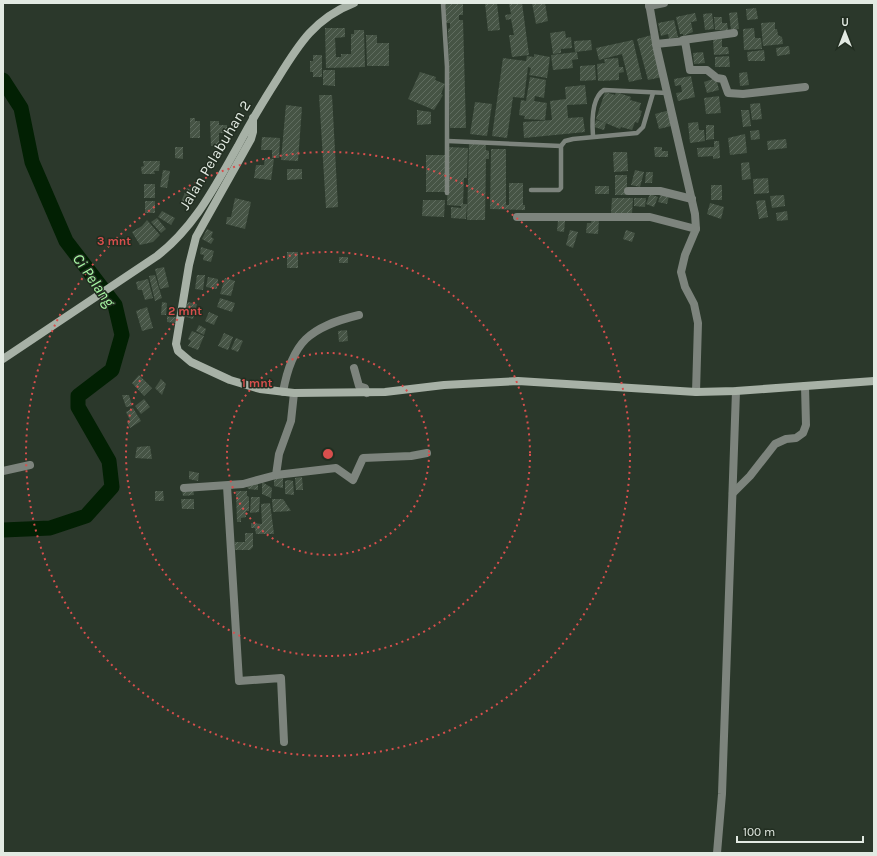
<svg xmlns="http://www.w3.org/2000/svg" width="877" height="856" viewBox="0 0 877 856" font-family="Karla,sans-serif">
<defs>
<pattern id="building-hatch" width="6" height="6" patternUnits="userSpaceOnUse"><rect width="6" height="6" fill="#465445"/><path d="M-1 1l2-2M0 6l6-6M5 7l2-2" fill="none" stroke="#606d60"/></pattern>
</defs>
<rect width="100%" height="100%" fill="#2b382b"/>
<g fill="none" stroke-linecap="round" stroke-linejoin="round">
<path stroke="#022003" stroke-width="15" d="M3,80L21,108L32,162L66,241L115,305L122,335L112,370L78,396V407L109,461L112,487L86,516L50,528L3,530"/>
</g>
<g fill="url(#building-hatch)">
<path d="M444,3H463V15H459V20H463L466,128H450L448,29L450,28V23H445Z"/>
<path d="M485,3H497L500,30L488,31Z"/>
<path d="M509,3H522L529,55L512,57L509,35H514L511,19L506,20L505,15L511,14Z"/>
<path d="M532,3H545L548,21L536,24Z"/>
<path d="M756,8L758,19L747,20L746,9Z"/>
<path d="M737,12L739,29L731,30L729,13Z"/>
<path d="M695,13L697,21L691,22L693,32L683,36V34H680L676,17Z"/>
<path d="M712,13L714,29L705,30L703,14Z"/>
<path d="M714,17H722V23H727L728,30H715Z"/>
<path d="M674,20L678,37L669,39L668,34L661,36L658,23Z"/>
<path d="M775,22V29H777L778,35L782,37L783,44L763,46L761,23Z"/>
<path d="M325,28H345V37L335,38L336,57H341V54H351V34H354V30H364L365,67L326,68Z"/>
<path d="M754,28L755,38H761L762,49L744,50L743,29Z"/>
<path d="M565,31L566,38L571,37L572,48L561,49V53L553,54L550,33Z"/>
<path d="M366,35H377V43H389V66H367Z"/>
<path d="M652,35L662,77L648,80L637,39Z"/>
<path d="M722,38V47H728L729,54L714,55L713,39Z"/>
<path d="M591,40L592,50L575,52L574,41Z"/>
<path d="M633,40L642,79L629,82L622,54L599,60L596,48Z"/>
<path d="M789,46L790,54L777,56L776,48Z"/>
<path d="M764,50L765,61H748L747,52Z"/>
<path d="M577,52L578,59L572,60L573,68L553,70L551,55Z"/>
<path d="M703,52L705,63L694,64L693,53Z"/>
<path d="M534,54L550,57L547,78L529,75L531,68L528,67L524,98L513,97L507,138L492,136L503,58L526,61L527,56L534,57Z"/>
<path d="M313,55H322V77H313V72H310V61H313Z"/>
<path d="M729,56L730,67H715V57Z"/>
<path d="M618,58L619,67H623L624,72L619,73V80L598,81L597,64L605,63L604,59Z"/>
<path d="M595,65L596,80L580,81V66Z"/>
<path d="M323,70H335V86L323,85Z"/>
<path d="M420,72L436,77L435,80L445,84L441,94L443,95L434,110L408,99Z"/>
<path d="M747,72L749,85L740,86L739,73Z"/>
<path d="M691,76L695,97L678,101L676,93L682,92L681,85L675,86L674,79Z"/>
<path d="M530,77L546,80L544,98L535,96L534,101L547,103L545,120L524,119L525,116L519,115L521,100L526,101Z"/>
<path d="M716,78L719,90L707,93L704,82Z"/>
<path d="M585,85L587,104L567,105L568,118L583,117L585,132L524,138L523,122L552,120L550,101L566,99L565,87Z"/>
<path d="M605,92L615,95L616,92L631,97L630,100L641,103L639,110L642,111L638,123L635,122L632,130L621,127L620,129L596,119Z"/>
<path d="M319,95H332L338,207L326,208Z"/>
<path d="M719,96L721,113L706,114L704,98Z"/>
<path d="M475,102L492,104L487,136L470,134Z"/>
<path d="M760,103L762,119L752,120L750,104Z"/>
<path d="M286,105L302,107L298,161L281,160Z"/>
<path d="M417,110L431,112V124L417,125Z"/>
<path d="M670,110L675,125L659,129L655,114Z"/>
<path d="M741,110H749L751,126L743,127Z"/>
<path d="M190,118H195V121H200V138H190Z"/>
<path d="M596,120L606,123L604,130L594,127Z"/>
<path d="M210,121H219V125H227V133H219V146H211Z"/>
<path d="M698,122L699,130H704L705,141L690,143L688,123Z"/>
<path d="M706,125H714V139L706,140Z"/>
<path d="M759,130L760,139L751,140L750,131Z"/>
<path d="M745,134L747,153L730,155L728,138Z"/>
<path d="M262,137L280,138L279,158H272V150H261Z"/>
<path d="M786,139L787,148L768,150L767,141Z"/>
<path d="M714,141H719L720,158L713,159V156L698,157L697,148L714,147Z"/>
<path d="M469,143L486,144V150L489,151V159H486L485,220H467Z"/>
<path d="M175,147H183V159L175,158Z"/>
<path d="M449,147L468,148L467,178H464L463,204H467L466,219L451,218V207L461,208V206L447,205Z"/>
<path d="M654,147H662V151H668V157H655Z"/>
<path d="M491,149H506V205H509V183H523V205H525V210L490,209Z"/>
<path d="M613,152H627L628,171L614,172Z"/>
<rect x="426" y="155" width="19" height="37"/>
<path d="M265,158L274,159L271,180L254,178L256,165H264Z"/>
<path d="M143,161H160L159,171H154L155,174H142L141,167L144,166Z"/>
<path d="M749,162L751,179L742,180L741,163Z"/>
<path d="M287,169H302V179L287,180Z"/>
<path d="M163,170L170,171L167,188L160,187Z"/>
<path d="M635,170L644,172L640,187L631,185Z"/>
<path d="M646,172H653L652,183H645Z"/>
<rect x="615" y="175" width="12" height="20"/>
<path d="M768,178L769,193L754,194L753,179Z"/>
<rect x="144" y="184" width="11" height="14"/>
<rect x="711" y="185" width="11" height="15"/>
<rect x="595" y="186" width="14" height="8"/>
<path d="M187,188L194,191L187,207L180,204Z"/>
<path d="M650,194L658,197L654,207L646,204Z"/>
<path d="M661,194L669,196L667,204L658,202Z"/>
<path d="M784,195L785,206L772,208L770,196Z"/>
<path d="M235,198L251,202L245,229L226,224L227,217H231Z"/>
<path d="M612,198H633L632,214L611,213Z"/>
<path d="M634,198H646L645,207L634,206Z"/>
<path d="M423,200H445L444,217L422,216Z"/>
<path d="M765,200L768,217L759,219L756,201Z"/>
<rect x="145" y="201" width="10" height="12"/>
<path d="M710,203L724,207L721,219L707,214Z"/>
<path d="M162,211L175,218L171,225L158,217Z"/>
<path d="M787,211L788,220L777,221L776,213Z"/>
<path d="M157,218L166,229L161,233L151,222Z"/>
<path d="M592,219H599L598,234L586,233L587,223H591Z"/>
<path d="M147,220L160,235L153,242L140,245L132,232L142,226Z"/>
<path d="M558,221H565L564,232L557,231Z"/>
<path d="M207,229L213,232L211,237L214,239L211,244L202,239Z"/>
<path d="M570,230L578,232L573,248L566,245Z"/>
<path d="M626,230L635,233L632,242L623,239Z"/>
<path d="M201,247L214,251L211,262L203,260L204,255L200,254Z"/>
<rect x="287" y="252" width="11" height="16"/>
<rect x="339" y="257" width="9" height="6"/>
<path d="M164,267L169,287L160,289L155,269Z"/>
<path d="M155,275L162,298L155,301L149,276Z"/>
<path d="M197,275H205L203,290L195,289Z"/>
<path d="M208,277L218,279L217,289L206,287Z"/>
<path d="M225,278L235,281L231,296L220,294Z"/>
<path d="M148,279L153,298L145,300L142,290H138L136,282Z"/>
<path d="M220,298L235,303L232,312L217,307Z"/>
<path d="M162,302L167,303L166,315H161Z"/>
<path d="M188,302L197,304L193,319L183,316Z"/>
<path d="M147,307L153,328L142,331L136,311Z"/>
<path d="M209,312L218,316L214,325L205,321Z"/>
<path d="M167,316L177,317L176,323L167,322Z"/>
<path d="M199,325L206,329L204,335L196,331Z"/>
<path d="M347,330L348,341L339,342L338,331Z"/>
<path d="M192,331L204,336L198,350L188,346L191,341L188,339Z"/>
<path d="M224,333L233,337L228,350L218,346Z"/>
<path d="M236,338L243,341L238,352L231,349Z"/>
<path d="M139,375L152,388L144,396L132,383Z"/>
<path d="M161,379L166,384L162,395L155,388Z"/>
<path d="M122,395H129L132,406L126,407Z"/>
<path d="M144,399L150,407L141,414L135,406Z"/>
<path d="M133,408L141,421L130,428L127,422L130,420L126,412Z"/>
<path d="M150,446L152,459L135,458L137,447Z"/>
<path d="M189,471L199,473L198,481L189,479Z"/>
<path d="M283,477V488L274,486V478Z"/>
<path d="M302,477L303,490H296L295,478Z"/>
<path d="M289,480L293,481L294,495L285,494V481Z"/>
<path d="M258,482V490L248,489L247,486Z"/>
<path d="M262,482L272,488L271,498L262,494Z"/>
<path d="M193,489L194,495L183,496L182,490Z"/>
<path d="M155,491H163L164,501H155Z"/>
<path d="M236,491H247V496L249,497V511H246V517L241,518V522H237Z"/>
<path d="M251,497H260L259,512L250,513Z"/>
<path d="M181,499H194V509H182Z"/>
<path d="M272,499H283L291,511L273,512Z"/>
<path d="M270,503L274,534H256L255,528H251V523L262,524L261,504Z"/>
<path d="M245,533H253V547L250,550H235V542H245Z"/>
</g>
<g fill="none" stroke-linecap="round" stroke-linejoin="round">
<g stroke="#7d847d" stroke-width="4.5">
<path d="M443,3L447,67V193"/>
<path d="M593,136C592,123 591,98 604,90L667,93"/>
<path d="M448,141L561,146L565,141L573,139L637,133L643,127L653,93"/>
<path d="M531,190H559L561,188V146"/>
</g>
<g stroke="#7d847d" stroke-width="8">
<path d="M649,3L657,49L695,214L696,229L685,255L681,272L685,287L694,304L698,323L696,392"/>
<path d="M649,6L664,3"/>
<path d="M683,40L734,33"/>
<path d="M656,44L685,41L690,70H707L717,78L723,79L728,93L743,94L805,87"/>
<path d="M628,191H660L692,199"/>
<path d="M517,217H650L696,229"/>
<path d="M354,368L359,386L365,388L367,393"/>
<path d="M283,392C292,342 309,327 359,315"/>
<path d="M3,471L30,465"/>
<path d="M276,475L336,468L353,480L363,458L411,456L427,453"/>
<path d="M227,486L239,681L281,678L284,742"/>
<path d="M184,488L243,484L276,475L279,454L291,421L294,393"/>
<path d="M733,493L750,476L775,444L786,439L796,438L803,433L806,425L805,386"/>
<path d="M717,853L722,794L736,391"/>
</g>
<g stroke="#a7b1a6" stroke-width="8">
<path d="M253,118V132L251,139L196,237L189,265L176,344L178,351L191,362L230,380L260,389L294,393L385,392L444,385L518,381L696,392L736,391L874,381"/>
<path d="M3,359L157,256C195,227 215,186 238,146C250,123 264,100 278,78C299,44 315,18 354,3"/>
</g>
</g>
<g fill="none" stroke="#d84f4d" stroke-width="2" stroke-dasharray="2 4">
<circle cx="328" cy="454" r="101"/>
<circle cx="328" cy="454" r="202"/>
<circle cx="328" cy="454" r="302"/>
</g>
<g text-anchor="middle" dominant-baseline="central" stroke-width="3" stroke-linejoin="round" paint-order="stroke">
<g font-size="15" fill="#e2eae2" stroke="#222e21">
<text transform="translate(215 155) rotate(-59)">Jalan Pelabuhan 2</text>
</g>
<g font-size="16" font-style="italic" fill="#a9faa5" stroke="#222e21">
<text transform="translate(94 280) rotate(55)">Ci Pelang</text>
</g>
</g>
<circle cx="328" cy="454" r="6" fill="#d84f4d" stroke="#222e21" stroke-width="2"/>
<g font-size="12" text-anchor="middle" font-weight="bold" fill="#d84f4d" stroke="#222e21" stroke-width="3" stroke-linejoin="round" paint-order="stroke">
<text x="114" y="245">3 mnt</text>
<text x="185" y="315">2 mnt</text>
<text x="257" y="387">1 mnt</text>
</g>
<rect width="877" height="856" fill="none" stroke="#e2eae2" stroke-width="8"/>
<g transform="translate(845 32)" stroke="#222e21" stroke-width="3" paint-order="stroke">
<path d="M0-3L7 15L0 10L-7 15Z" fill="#e2eae2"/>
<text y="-6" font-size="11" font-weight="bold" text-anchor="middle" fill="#e2eae2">U</text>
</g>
<path d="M737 836v6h126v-6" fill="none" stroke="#e2eae2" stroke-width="2"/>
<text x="743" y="836" font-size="12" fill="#e2eae2" stroke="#222e21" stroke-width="3" paint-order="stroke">100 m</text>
</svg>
